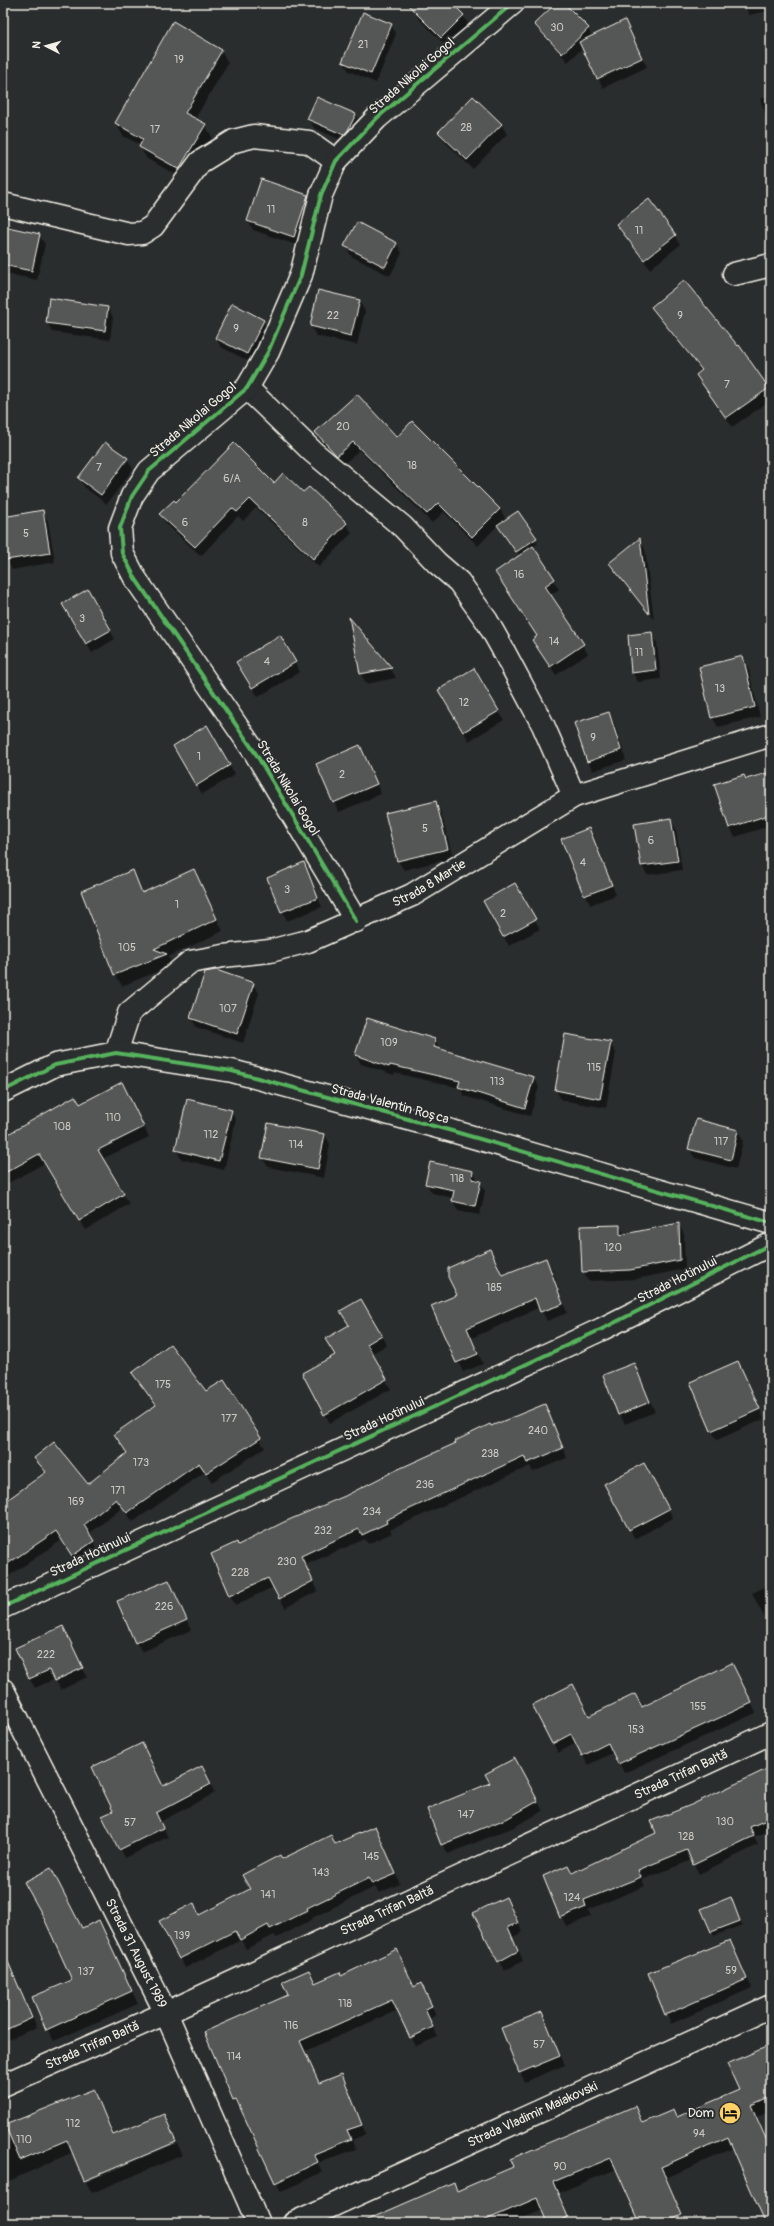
<svg xmlns="http://www.w3.org/2000/svg" width="774" height="2226" viewBox="0 0 774 2226" font-family="Pangolin,sans-serif">
<rect width="100%" height="100%" fill="#2a2d2e"/>
<filter id="ink" filterUnits="userSpaceOnUse"><feTurbulence type="fractalNoise" baseFrequency=".025" numOctaves="2"/><feDisplacementMap in="SourceGraphic" scale="8" xChannelSelector="R" yChannelSelector="G"/><feConvolveMatrix kernelMatrix="1 2 1 2 8 2 1 2 1" color-interpolation-filters="sRGB"/></filter>
<g filter="url(#ink)">
<g fill="#0007">
<path d="M421,3H450L463,16L469,25L447,47L419,19L414,10Z"/>
<path d="M557,3H563L588,29L592,37L624,22L647,67L603,88L583,48L568,62L541,33L535,24Z"/>
<path d="M743,3H768L769,11L749,15Z"/>
<path d="M391,25L396,34L376,83L349,71L343,62Z"/>
<path d="M221,51L228,63L195,119L205,125L212,137L186,180L147,159L140,147L141,145L123,136L116,123Z"/>
<path d="M771,95V129L760,99Z"/>
<path d="M355,114L360,124L350,144L314,128L309,119Z"/>
<path d="M501,124L507,134L473,169L445,142L440,133Z"/>
<path d="M307,196L312,206L299,246L253,230L248,221Z"/>
<path d="M618,224L675,235L680,245L650,269Z"/>
<path d="M3,227L39,235L45,244L37,280L3,273Z"/>
<path d="M397,244L402,253L390,276L351,256L346,246Z"/>
<path d="M319,292L359,301L365,311L357,345L316,336L311,326Z"/>
<path d="M652,307L768,388L771,400L732,427L703,384L702,372Z"/>
<path d="M108,308L113,317L110,340L52,332L47,322Z"/>
<path d="M263,321L269,330L252,363L221,347L216,338Z"/>
<path d="M316,433L397,438L500,509L506,520L517,512L538,543L532,548L559,589L550,595L588,654L556,675L539,649L538,637L520,556L498,525L478,546L444,512L432,523L359,450L343,465L322,442Z"/>
<path d="M127,459L133,469L107,504L85,488L79,478Z"/>
<path d="M274,484L303,494L346,523L352,533L319,567L256,508L243,521L238,516L201,556L166,524L160,514L176,503Z"/>
<path d="M42,511L48,521L55,562L12,570L7,560L3,536V518Z"/>
<path d="M640,540L645,549L654,620L610,563Z"/>
<path d="M87,591L115,639L92,653L64,605Z"/>
<path d="M351,620L391,669L396,678L366,684L361,674Z"/>
<path d="M651,633L657,643L661,679L638,682L632,672Z"/>
<path d="M280,637L300,672L258,697L238,662Z"/>
<path d="M742,657L748,666L760,717L718,727L712,717Z"/>
<path d="M474,670L504,720L469,741L439,690Z"/>
<path d="M609,713L614,722L626,760L593,771L588,762Z"/>
<path d="M206,727L235,775L202,794L174,746Z"/>
<path d="M365,756L381,794L339,812L334,803Z"/>
<path d="M771,773V830L769,826L735,837L730,828L716,785L746,780Z"/>
<path d="M436,802L441,812L453,858L404,870L398,861L387,814Z"/>
<path d="M671,819L676,829L682,870L647,875L642,866L635,825Z"/>
<path d="M589,829L616,895L590,905L563,840Z"/>
<path d="M303,864L322,907L287,921L268,878Z"/>
<path d="M194,870L223,931L168,957L173,965L122,986L115,974L132,871L143,893Z"/>
<path d="M515,884L540,929L509,946L484,902Z"/>
<path d="M253,984L259,993L243,1043L196,1027L191,1017Z"/>
<path d="M3,1025L8,1036L3,1038Z"/>
<path d="M435,1040L440,1050L534,1078L539,1087L530,1116L464,1096L460,1088L395,1073L394,1075L361,1064L356,1055Z"/>
<path d="M610,1043L616,1053L606,1108L561,1100L556,1090Z"/>
<path d="M127,1093L149,1137L102,1159L129,1204L86,1230L45,1163L3,1186V1137L74,1097L79,1105Z"/>
<path d="M231,1111L236,1120L224,1170L181,1159L176,1149Z"/>
<path d="M696,1121L738,1131L743,1141L736,1169L695,1158L689,1149Z"/>
<path d="M325,1135L330,1144L324,1178L268,1167L262,1158Z"/>
<path d="M473,1172L485,1191L480,1215L458,1211L453,1201V1198L432,1193L426,1183Z"/>
<path d="M679,1225L684,1234L685,1269L636,1279L588,1281L583,1271L620,1226L625,1235Z"/>
<path d="M490,1251L502,1276L546,1260L552,1269L567,1313L547,1321L540,1307L472,1338L483,1364L463,1372L432,1307L458,1295Z"/>
<path d="M361,1301L387,1345L371,1354L391,1389L330,1423L325,1414L336,1356Z"/>
<path d="M3,1340L10,1352L3,1357Z"/>
<path d="M738,1362L764,1419L717,1440L711,1430Z"/>
<path d="M634,1364L655,1412L625,1424L619,1414Z"/>
<path d="M133,1373L206,1393L224,1381L265,1448L212,1482L205,1472L133,1522L122,1508L89,1534L99,1551L78,1564L62,1540L3,1580V1502L46,1474L36,1458L88,1486L128,1454L157,1406Z"/>
<path d="M544,1405L563,1447L527,1462V1464L564,1449L567,1458L533,1472L530,1466L390,1530L392,1533L368,1544L365,1539L305,1565L318,1591L285,1608L274,1587L235,1605L230,1595L238,1546L491,1428Z"/>
<path d="M650,1474L673,1518L635,1539L630,1529Z"/>
<path d="M169,1581L191,1630L142,1652L136,1642Z"/>
<path d="M771,1584V1631L752,1593Z"/>
<path d="M63,1627L87,1677L61,1690L55,1679L35,1688L29,1678Z"/>
<path d="M737,1674L756,1713L624,1773L614,1752L588,1765L576,1743L558,1753L553,1743L589,1717L642,1708Z"/>
<path d="M520,1769L543,1811L514,1827L448,1854L442,1844L491,1784Z"/>
<path d="M771,1769V1829L754,1837L758,1845L699,1874L692,1860L642,1880L645,1886L588,1910L591,1916L567,1927L544,1876L568,1866L573,1874L657,1834L691,1806Z"/>
<path d="M206,1776L215,1793L160,1822L168,1837L125,1858L104,1816L163,1787Z"/>
<path d="M380,1837L400,1884L379,1893L375,1887L312,1918L313,1919L277,1938L274,1935L246,1949L241,1940L185,1968L161,1921L193,1905L199,1916L251,1889L282,1861L335,1845Z"/>
<path d="M733,1903L742,1925L714,1936L703,1910Z"/>
<path d="M511,1907L523,1932L513,1937L523,1961L504,1971L499,1961Z"/>
<path d="M99,1921L138,2004L54,2041L47,2029L73,1981L82,1929Z"/>
<path d="M730,1942L752,1988L671,2024L649,1973Z"/>
<path d="M402,1960L415,1988L421,1985L426,1994L436,2015L429,2019L438,2037L416,2046L398,2010L305,2051L319,2083L341,2075L366,2134L352,2140L356,2149L318,2163L322,2172L281,2192L241,2108L240,2109L234,2099L315,1984Z"/>
<path d="M8,1965L37,2027L3,2042V1967Z"/>
<path d="M542,2013L565,2065L525,2082L520,2072Z"/>
<path d="M771,2046V2110L757,2116L771,2149V2223H767L734,2148L666,2178L686,2223H641L617,2169L558,2193L571,2223H548L543,2210L511,2223H367V2221L453,2183L458,2191L514,2168L634,2107L643,2124L673,2111L677,2118L740,2091L729,2064Z"/>
<path d="M94,2090L115,2136L164,2115L177,2141L85,2180L73,2152L5,2183L8,2189L3,2192V2132Z"/>
<path d="M177,2143L183,2155L92,2193L86,2182Z"/>
</g>
<g fill="#555756" stroke="#f4f1e8">
<path d="M406,3H452L464,15L441,38Z"/>
<path d="M556,3H564L589,28L562,54L534,24Z"/>
<path d="M363,12L392,24L371,74L342,62Z"/>
<path d="M625,20L642,58L597,79L579,42Z"/>
<path d="M173,21L222,50L185,113L206,124L179,169L139,147L143,139L115,123Z"/>
<path d="M473,96L502,124L467,160L438,132Z"/>
<path d="M317,97L356,114L348,130L344,135L307,119Z"/>
<path d="M261,179L308,195L294,237L247,221Z"/>
<path d="M649,199L676,235L644,260L616,224Z"/>
<path d="M357,222L397,243L385,267L344,246Z"/>
<path d="M3,226L40,234L32,271L3,265Z"/>
<path d="M684,280L738,346L739,345L769,388L726,418L696,375L702,370L651,307Z"/>
<path d="M318,290L360,300L351,336L310,326Z"/>
<path d="M49,298L108,307L105,331L46,323Z"/>
<path d="M232,303L264,320L247,354L215,338Z"/>
<path d="M357,394L397,437L412,421L500,509L472,537L438,503L427,514L353,442L337,456L315,432Z"/>
<path d="M105,442L128,458L101,495L78,478Z"/>
<path d="M234,443L274,483L283,473L303,492L309,487L347,523L313,559L250,499L237,512L232,508L195,547L159,514L174,500L176,502Z"/>
<path d="M43,510L50,553L6,560L3,542V517Z"/>
<path d="M518,511L537,538L516,552L497,525Z"/>
<path d="M640,538L649,614L609,563Z"/>
<path d="M533,546L555,579L545,586L584,644L550,667L532,640L537,636L495,572Z"/>
<path d="M88,589L111,630L86,644L62,604Z"/>
<path d="M349,617L392,668L360,674Z"/>
<path d="M652,632L656,670L631,673L628,635Z"/>
<path d="M280,635L296,662L252,688L236,662Z"/>
<path d="M743,656L755,707L711,718L699,667Z"/>
<path d="M474,668L499,711L463,732L438,690Z"/>
<path d="M609,712L621,750L587,762L574,723Z"/>
<path d="M207,725L230,765L196,786L173,746Z"/>
<path d="M360,745L377,784L333,803L316,764Z"/>
<path d="M771,772V814L729,828L714,784L744,775L746,779Z"/>
<path d="M436,801L448,849L397,861L385,813Z"/>
<path d="M671,818L678,861L641,866L634,824Z"/>
<path d="M589,828L612,885L584,896L561,839Z"/>
<path d="M304,862L318,898L281,912L267,878Z"/>
<path d="M194,869L217,919L154,949L167,954L114,975L81,891L133,870L142,893Z"/>
<path d="M515,883L536,919L503,937L483,901Z"/>
<path d="M216,970L254,983L237,1034L190,1018L205,972Z"/>
<path d="M367,1018L435,1039L434,1047L534,1077L525,1108L458,1087L460,1081L390,1065L389,1067L355,1055Z"/>
<path d="M565,1034L611,1042L600,1099L555,1090Z"/>
<path d="M122,1082L144,1127L98,1150L124,1194L79,1221L39,1154L3,1174V1137L75,1096L80,1104Z"/>
<path d="M187,1099L232,1110L219,1161L175,1150Z"/>
<path d="M696,1119L738,1130L731,1160L688,1149Z"/>
<path d="M268,1123L325,1134L318,1169L261,1158Z"/>
<path d="M430,1162L473,1171L472,1179L481,1181L475,1206L452,1201L454,1190L425,1184Z"/>
<path d="M679,1223L680,1260L630,1270L582,1272L580,1226L620,1225V1235Z"/>
<path d="M490,1249L502,1275L546,1258L563,1304L540,1312L535,1298L467,1328L478,1354L456,1363L431,1306L457,1295L448,1277V1268Z"/>
<path d="M361,1299L382,1335L367,1344L387,1379L324,1415L302,1373L335,1355L325,1339L349,1325L340,1311Z"/>
<path d="M170,1344L206,1391L224,1380L261,1438L206,1473L199,1463L127,1513L116,1499L84,1525L94,1541L72,1556L56,1531L3,1567V1503L46,1472L34,1458L54,1442L88,1484L127,1453L114,1434L156,1405L132,1373Z"/>
<path d="M738,1361L760,1409L711,1431L690,1382Z"/>
<path d="M634,1363L650,1402L618,1415L603,1375Z"/>
<path d="M545,1404L563,1448L527,1463L524,1456L386,1520L387,1523L362,1535L359,1529L301,1556L313,1581L279,1599L268,1578L229,1596L211,1554L237,1542L238,1545L284,1522L345,1496L392,1472L456,1443L455,1441L490,1424L491,1426Z"/>
<path d="M644,1463L669,1509L629,1530L604,1484Z"/>
<path d="M169,1580L187,1620L135,1643L117,1601Z"/>
<path d="M63,1626L83,1668L54,1681L49,1670L29,1679L15,1648Z"/>
<path d="M732,1663L752,1703L618,1764L608,1743L582,1756L571,1734L552,1744L532,1705L573,1684L589,1716L635,1694L642,1707Z"/>
<path d="M142,1743L163,1786L202,1766L211,1784L156,1813L163,1828L119,1850L102,1816L113,1811L92,1767Z"/>
<path d="M515,1758L538,1801L508,1818L441,1845L427,1809L490,1783L485,1774Z"/>
<path d="M771,1767V1818L750,1827L754,1836L693,1865L687,1850L638,1870L641,1877L584,1900L586,1907L560,1918L543,1876L568,1865L572,1873L656,1833L651,1821L691,1805Z"/>
<path d="M375,1826L396,1874L372,1884L369,1878L307,1908L308,1910L270,1929L268,1925L240,1940L235,1931L179,1959L159,1921L194,1903L199,1915L250,1889L242,1875L280,1855L282,1859L331,1835L335,1844Z"/>
<path d="M51,1868L82,1928L99,1920L132,1991L46,2030L32,1997L72,1980L43,1916L24,1882Z"/>
<path d="M506,1897L518,1923L508,1927L518,1951L498,1962L473,1913Z"/>
<path d="M731,1897L740,1921L711,1932L701,1909Z"/>
<path d="M730,1940L747,1979L665,2015L648,1973Z"/>
<path d="M397,1949L414,1987L421,1983L432,2006L425,2009L433,2027L410,2038L392,2000L300,2041L319,2083L342,2074L362,2125L347,2130L351,2139L314,2154L318,2162L275,2183L236,2099L233,2100L204,2032L288,1995L282,1982L309,1970L315,1983L340,1972L341,1976Z"/>
<path d="M3,1950L32,2018L3,2031Z"/>
<path d="M542,2012L560,2056L519,2073L501,2028Z"/>
<path d="M766,2047L771,2059V2096L751,2105L771,2150V2223H765L728,2137L661,2167L682,2215L664,2223H640L611,2158L553,2182L568,2217L553,2223H547L537,2198L479,2223H360L454,2182L457,2191L513,2167L510,2159L635,2106L642,2123L673,2110L676,2117L739,2090L727,2064Z"/>
<path d="M94,2089L113,2135L164,2114L176,2142L84,2181L67,2140L20,2160L5,2125Z"/>
</g>
<g fill="none" stroke-linecap="round" stroke-linejoin="round">
<g stroke="#f4f1e8" stroke-width="25">
<g id="minor">
<path d="M3,204L129,234L142,233L153,226L200,162L234,141L254,136L309,142L336,161"/>
<path d="M734,274L771,265"/>
<path d="M247,388L313,452L403,527L437,563L459,582L487,621L501,646L543,725L574,796"/>
<path d="M356,921L256,754L135,578L122,553L120,528L132,496L149,471L247,388L268,352L301,275L321,195L336,161L377,118L513,3"/>
<path id="s1" d="M116,1053L129,1013L190,962L223,956L270,951L308,941L412,895L574,796L771,735"/>
<path d="M3,1091L55,1065L116,1053L232,1071L452,1131L771,1223"/>
<path d="M3,1607L602,1329L771,1244"/>
<path id="s2" d="M3,1690L166,2013L258,2223"/>
<path id="s3" d="M294,2223L771,2006"/>
</g>
</g>
<g stroke="#f4f1e8" stroke-width="25">
<g id="major">
<path id="s4" d="M3,2085L166,2013L771,1733"/>
</g>
</g>
<use href="#minor" stroke="#2a2d2e" stroke-width="22"/>
<use href="#major" stroke="#2a2d2e" stroke-width="22"/>
<g stroke="#2a2d2e" stroke-width="6">
<g id="cycleway">
<path d="M356,921L256,754L135,578L122,553L120,528L132,496L149,471L247,388L268,352L301,275L321,195L336,161L377,118L513,3"/>
<path d="M3,1091L55,1065L116,1053L232,1071L452,1131L771,1223"/>
<path d="M3,1607L602,1329L771,1244"/>
</g>
</g>
<use href="#cycleway" stroke="#56b35d" stroke-width="4"/>
</g>
</g>
<defs>
<g id="hotel-disc" transform="scale(1.15)"><circle r="9.5" fill="#ffd166" stroke="#2a2d2e"/><path d="M-6-4.5h1.5V1H6V5H4.5V3h-9V5H-6ZM-4 0a1.8 1.8 0 1 1 3.6 0ZM.5 0V-2.5h3Q6-2.5 6 0Z" fill="#111"/></g>
</defs>
<g fill-rule="evenodd">
<use href="#hotel-disc" x="730" y="2113"/>
</g>
<g text-anchor="middle" dominant-baseline="central" stroke-width="4" stroke-linejoin="round" paint-order="stroke">
<g font-size="11" fill="#cccac4">
<text x="557" y="27">30</text>
<text x="363" y="44">21</text>
<text x="179" y="59">19</text>
<text x="466" y="127">28</text>
<text x="155" y="129">17</text>
<text x="271" y="209">11</text>
<text x="639" y="230">11</text>
<text x="333" y="315">22</text>
<text x="680" y="315">9</text>
<text x="236" y="328">9</text>
<text x="727" y="384">7</text>
<text x="343" y="426">20</text>
<text x="412" y="465">18</text>
<text x="99" y="467">7</text>
<text x="232" y="478">6/A</text>
<text x="185" y="522">6</text>
<text x="305" y="522">8</text>
<text x="26" y="533">5</text>
<text x="519" y="574">16</text>
<text x="82" y="618">3</text>
<text x="554" y="641">14</text>
<text x="639" y="652">11</text>
<text x="267" y="661">4</text>
<text x="720" y="688">13</text>
<text x="464" y="702">12</text>
<text x="593" y="737">9</text>
<text x="199" y="756">1</text>
<text x="342" y="774">2</text>
<text x="425" y="828">5</text>
<text x="651" y="840">6</text>
<text x="583" y="862">4</text>
<text x="287" y="889">3</text>
<text x="177" y="904">1</text>
<text x="503" y="913">2</text>
<text x="127" y="947">105</text>
<text x="228" y="1008">107</text>
<text x="389" y="1042">109</text>
<text x="594" y="1067">115</text>
<text x="497" y="1081">113</text>
<text x="113" y="1117">110</text>
<text x="62" y="1126">108</text>
<text x="211" y="1134">112</text>
<text x="721" y="1141">117</text>
<text x="296" y="1144">114</text>
<text x="457" y="1178">118</text>
<text x="613" y="1247">120</text>
<text x="494" y="1287">185</text>
<text x="163" y="1384">175</text>
<text x="229" y="1418">177</text>
<text x="538" y="1430">240</text>
<text x="490" y="1453">238</text>
<text x="141" y="1462">173</text>
<text x="425" y="1484">236</text>
<text x="118" y="1490">171</text>
<text x="76" y="1501">169</text>
<text x="372" y="1511">234</text>
<text x="323" y="1530">232</text>
<text x="287" y="1561">230</text>
<text x="240" y="1572">228</text>
<text x="164" y="1606">226</text>
<text x="46" y="1654">222</text>
<text x="698" y="1706">155</text>
<text x="636" y="1729">153</text>
<text x="466" y="1814">147</text>
<text x="725" y="1821">130</text>
<text x="130" y="1822">57</text>
<text x="686" y="1836">128</text>
<text x="371" y="1856">145</text>
<text x="321" y="1872">143</text>
<text x="268" y="1894">141</text>
<text x="572" y="1897">124</text>
<text x="182" y="1935">139</text>
<text x="731" y="1970">59</text>
<text x="86" y="1971">137</text>
<text x="345" y="2003">118</text>
<text x="291" y="2025">116</text>
<text x="539" y="2044">57</text>
<text x="234" y="2056">114</text>
<text x="73" y="2123">112</text>
<text x="699" y="2133">94</text>
<text x="24" y="2139">110</text>
<text x="560" y="2166">90</text>
</g>
<g font-size="13" fill="#f4f1e8" stroke="#2a2d2e">
<text transform="translate(412 76) rotate(-41)">Strada Nikolai Gogol</text>
<text transform="translate(193 420) rotate(-40)">Strada Nikolai Gogol</text>
<text transform="translate(288 788) rotate(59)">Strada Nikolai Gogol</text>
<text stroke="none"><textPath href="#s1" startOffset="376">Strada 8 Martie</textPath></text>
<text transform="translate(390 1104) rotate(15)">Strada Valentin Roșca</text>
<text transform="translate(677 1280) rotate(-27)">Strada Hotinului</text>
<text transform="translate(384 1419) rotate(-25)">Strada Hotinului</text>
<text transform="translate(90 1555) rotate(-25)">Strada Hotinului</text>
<text stroke="none"><textPath href="#s4" startOffset="746">Strada Trifan Baltă</textPath></text>
<text stroke="none"><textPath href="#s4" startOffset="422">Strada Trifan Baltă</textPath></text>
<text stroke="none"><textPath href="#s2" startOffset="295">Strada 31 August 1989</textPath></text>
<text stroke="none"><textPath href="#s4" startOffset="98">Strada Trifan Baltă</textPath></text>
<text stroke="none"><textPath href="#s3" startOffset="262">Strada Vladimir Maiakovski</textPath></text>
</g>
<g font-size="13" fill="#f4f1e8" stroke="#2a2d2e" text-anchor="end">
<text x="714" y="2113">Dom</text>
</g>
</g>
<rect width="774" height="2226" fill="none" stroke="#2a2d2e" stroke-width="16"/>
<rect x="8" y="8" width="758" height="2210" fill="none" stroke="#f4f1e8" stroke-width="1.5" filter="url(#ink)"/>
<g transform="translate(46 46) rotate(276)" stroke="#2a2d2e" stroke-width="3" paint-order="stroke">
<path d="M0-3L7 15L0 10L-7 15Z" fill="#f4f1e8"/>
<text y="-6" font-size="11" font-weight="bold" text-anchor="middle" fill="#f4f1e8">N</text>
</g>
</svg>
